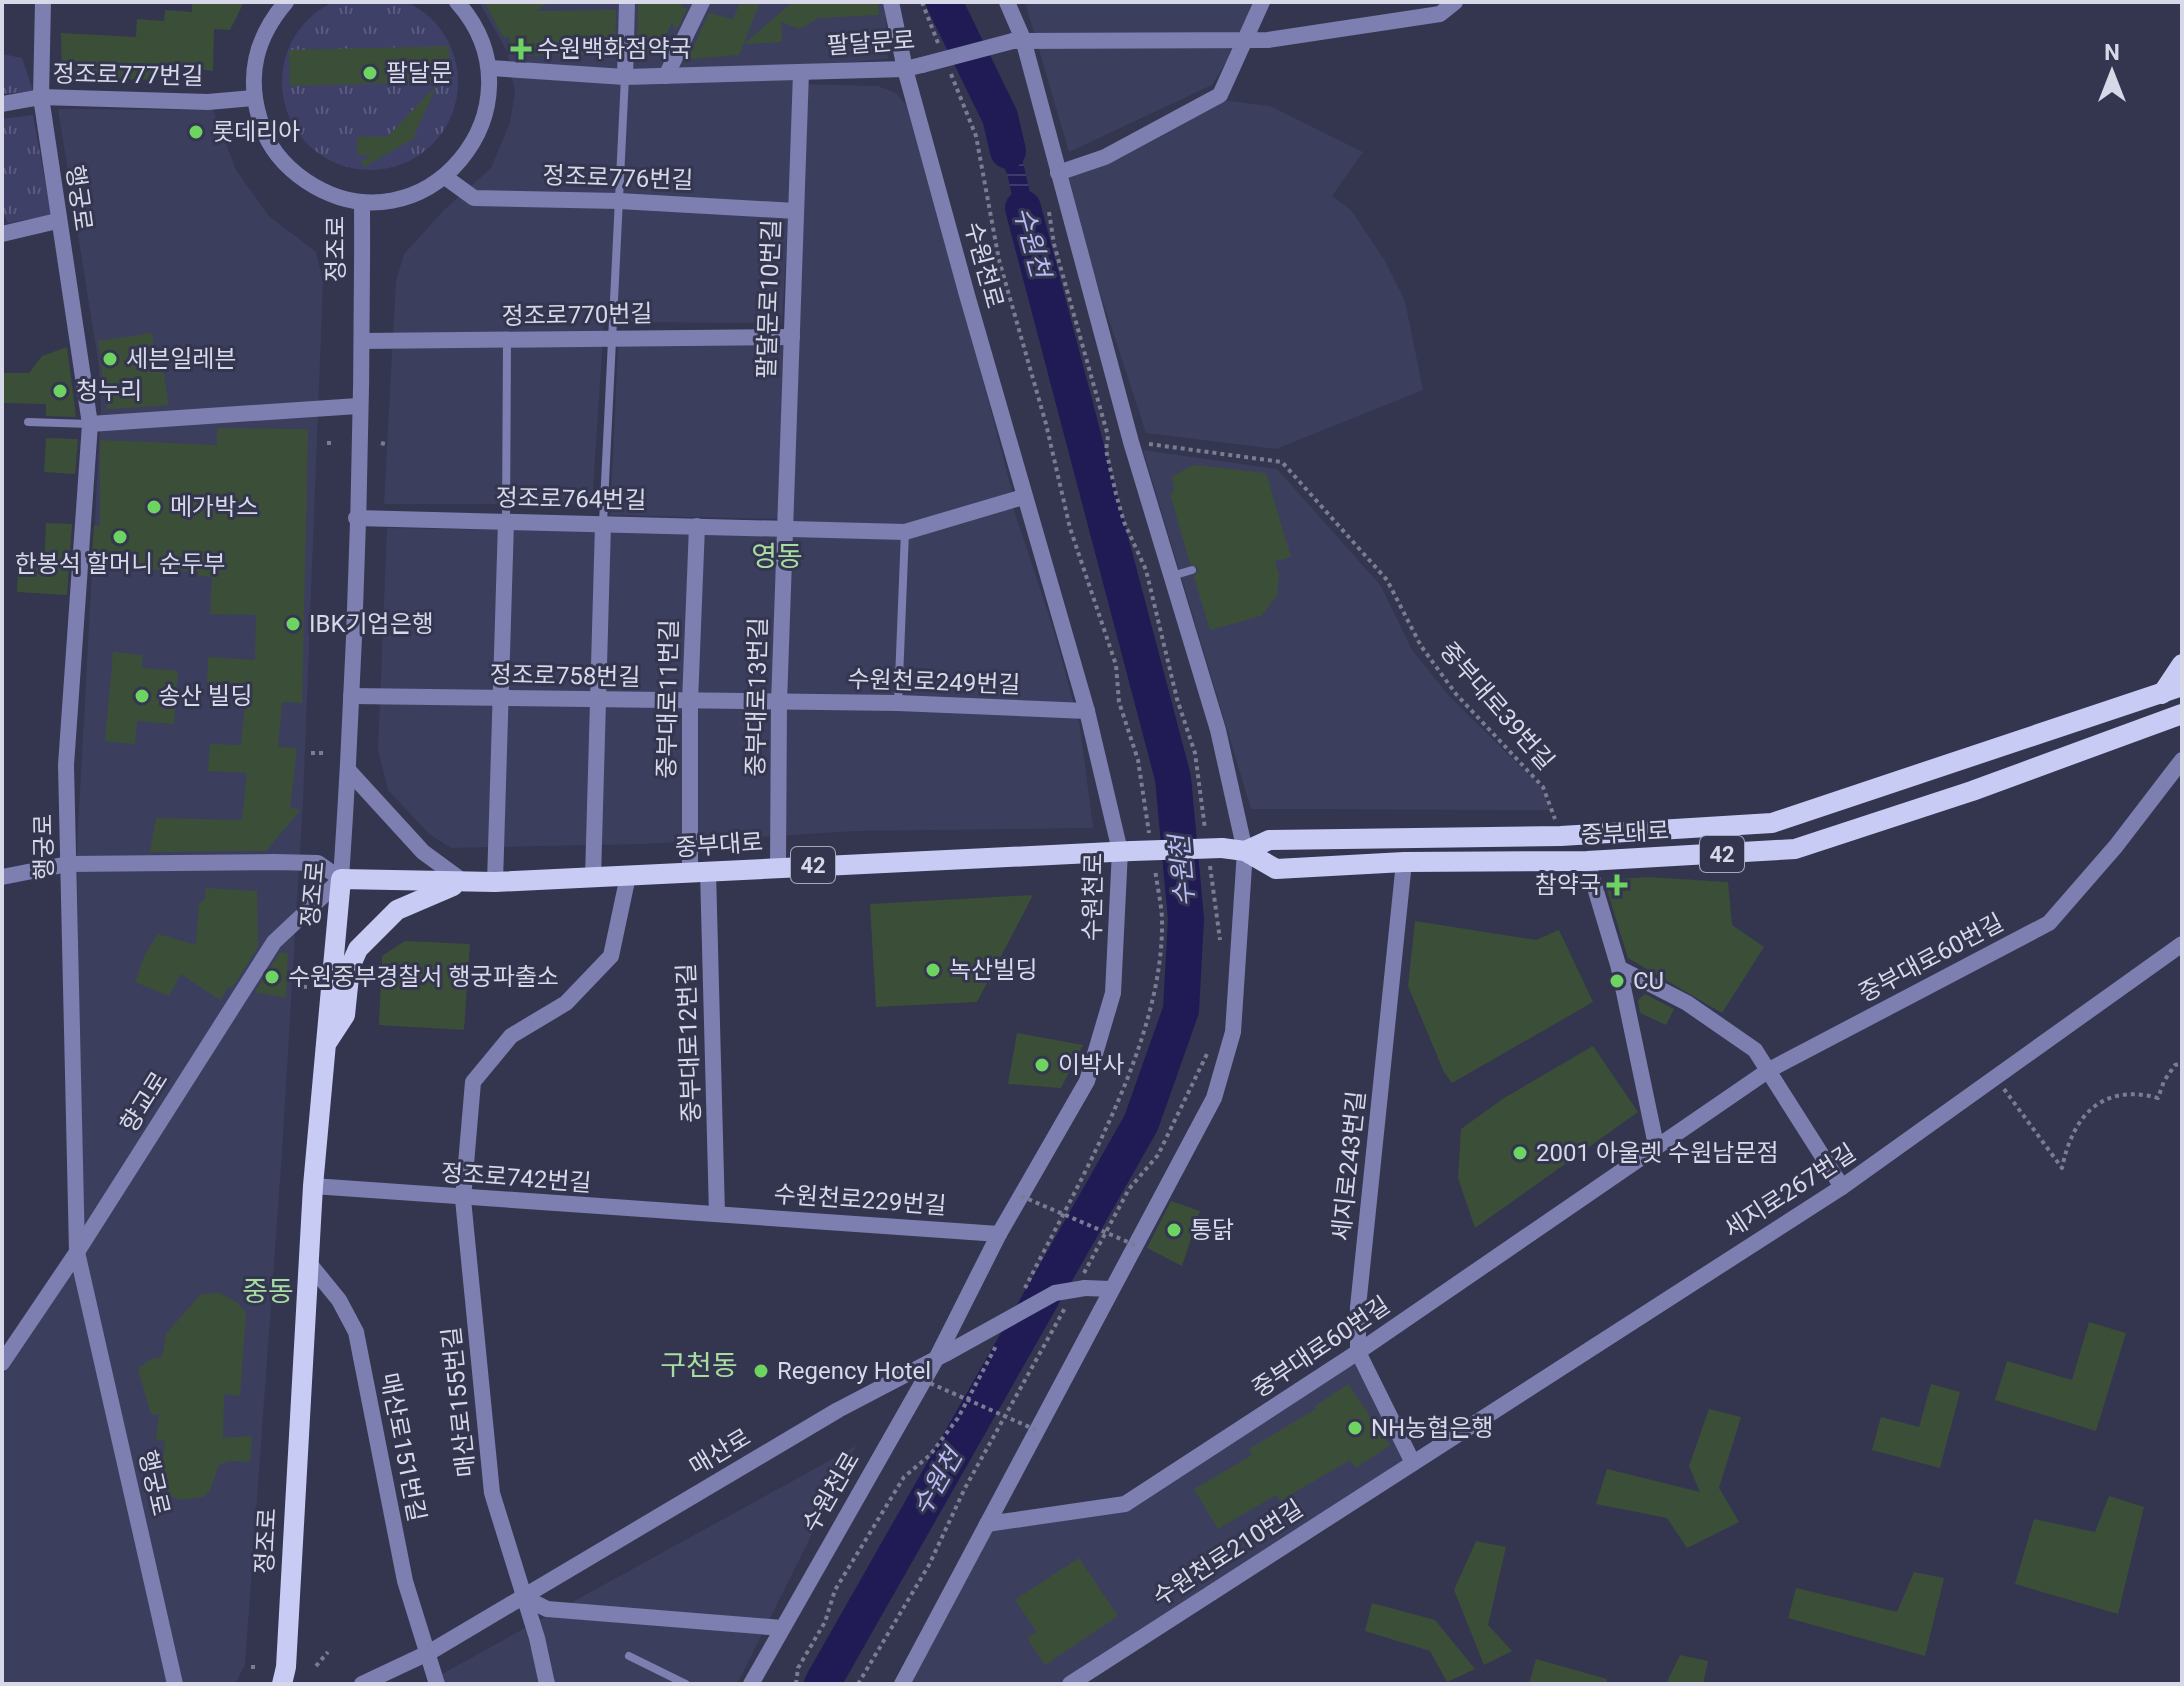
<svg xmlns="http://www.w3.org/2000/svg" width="2184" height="1686" viewBox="0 0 2184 1686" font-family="Roboto,'Noto Sans KR',sans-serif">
<defs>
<pattern id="park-tufts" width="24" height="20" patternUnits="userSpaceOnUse" patternTransform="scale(2)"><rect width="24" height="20" fill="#3f4068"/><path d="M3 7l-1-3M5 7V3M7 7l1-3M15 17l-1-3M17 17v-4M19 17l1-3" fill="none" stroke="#5a5b7e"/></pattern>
<pattern id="water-rules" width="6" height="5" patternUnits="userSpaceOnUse" patternTransform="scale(2)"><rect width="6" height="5" fill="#201a55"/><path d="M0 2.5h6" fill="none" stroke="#403b6d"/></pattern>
</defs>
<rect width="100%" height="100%" fill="#34354f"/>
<g fill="#3c3e5e">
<path d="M479,2H885L888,59L797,67L782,323L604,322L592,504H384L396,281L404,254L444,210L491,168L510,122L515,93L507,51Z"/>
<path d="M1025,2H1254L1232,52L1212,85L1069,152Z"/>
<path d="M804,84L878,86L896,93L913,113L1013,495L905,528L791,523Z"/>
<path d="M1222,100L1270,106L1363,152L1332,196L1351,210L1385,261L1405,301L1423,390L1276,449L1146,433L1062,177Z"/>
<path d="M58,109L213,110L236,170L269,216L316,252L323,282L303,801L282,1152L245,1665L235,1684H2V1377L81,1252L77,846L101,408L99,367Z"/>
<path d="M786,343L778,519L610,515L618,346Z"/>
<path d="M1143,450L1277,469L1381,586L1412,650L1450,697L1542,788L1550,810L1251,809Z"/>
<path d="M1012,504L1054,631L1080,727L1093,828L857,831L645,844L451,848L429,834L388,790L378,750L387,528L907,536Z"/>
<path d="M1354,1363L1405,1463L1058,1684H909L992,1529L1126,1511Z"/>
<path d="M856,1446L737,1684H426L451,1669Z"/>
</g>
<g fill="url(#park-tufts)">
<circle cx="370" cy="82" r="88"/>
<path d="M2,54L22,58L33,91L2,94Z"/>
<path d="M33,115L51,215L8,223L2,211V119Z"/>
</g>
<path fill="url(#water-rules)" d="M1008,99L1004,107L1021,154L1044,253L1025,260L1008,177L983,110Z"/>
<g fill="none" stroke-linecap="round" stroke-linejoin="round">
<g stroke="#201a55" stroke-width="36">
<path d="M944,2L1000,117L1008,151"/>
<path d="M822,1684L1141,1123L1181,1010L1186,919L1173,778L1023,208"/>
</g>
</g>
<g fill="#3b4f38">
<path d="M192,2H244L230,30L214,29L213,71L157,65L156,80L62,77L61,33L136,37L137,19L164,21L165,10L192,12Z"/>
<path d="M484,2H550L535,11L616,10L615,54L515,56L508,36L504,38Z"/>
<path d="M638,2H683L681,7L687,8L676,31L672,23L655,56L637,55Z"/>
<path d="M740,2H760L739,55L688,59L709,13L733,19Z"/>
<path d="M793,2H878L879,15L818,18L800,29L781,22L782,42L744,44Z"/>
<path d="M449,46L450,82L290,86L289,50Z"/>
<path d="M437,85L414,136H418L364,167L361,163L369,155H357V137L388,136Z"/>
<path d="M152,333L156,365L162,364L169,405L107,409L98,341Z"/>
<path d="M67,347L76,417L46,416V404L2,403V373H29L42,356Z"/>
<path d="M217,428L308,429L302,703L282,702L278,747L297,748L290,808L301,809L266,851L150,852L156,818L242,820L247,773L208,771L210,744L241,745L246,695L237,694L238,689L207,688L208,657L255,660L256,615L210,614L212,577L198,576V572L91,567L94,525L100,526V440L217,445Z"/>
<path d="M46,438L78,439L75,474L44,472Z"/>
<path d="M1194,465L1266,473L1291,557L1275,561L1279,575L1277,596L1261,616L1210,630L1194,577L1199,569L1190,563L1170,494L1174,492L1172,476Z"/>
<path d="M46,523L72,524L67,595L17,592L18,564L44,565Z"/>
<path d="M113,652L143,655L142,668L178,671L174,724L137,721L135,744L105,741Z"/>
<path d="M1648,877L1728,882L1732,925L1764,947L1722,1013L1628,958L1604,880Z"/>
<path d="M206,888L257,891L258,947L232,988L228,987L220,1000L181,974L169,996L135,982L145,954L158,934L196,945L199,904L205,899Z"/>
<path d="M1033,895L977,1002L876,1007L870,904Z"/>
<path d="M1415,921L1536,940L1559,930L1593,1002L1452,1083L1444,1072L1408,986Z"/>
<path d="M405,941L470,944L464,1030L379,1025L382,956Z"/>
<path d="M280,952L288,953L286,998L255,992Z"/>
<path d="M1645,994L1674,1009L1666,1025L1640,1013L1638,1000Z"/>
<path d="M1017,1033L1083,1045L1061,1088L1008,1084Z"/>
<path d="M1593,1046L1638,1112L1475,1228L1458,1178L1461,1129L1504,1098Z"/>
<path d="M1171,1201L1200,1211L1182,1266L1147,1248Z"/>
<path d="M219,1293L237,1302L246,1313L240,1396L224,1394L223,1438L252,1436L250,1462L230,1461L219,1465L210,1490L203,1497L181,1500L170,1496L164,1488L161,1476L165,1441L156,1440L159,1415L151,1414L138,1369L151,1359L162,1357L166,1334L201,1294Z"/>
<path d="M2089,1322L2126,1333L2096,1431L1995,1400L2007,1361L2072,1380Z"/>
<path d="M1348,1384L1390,1445L1356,1468L1350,1460L1280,1501L1276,1495L1218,1529L1194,1489L1252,1455L1249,1449L1316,1409L1314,1407Z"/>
<path d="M1931,1384L1960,1392L1940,1468L1872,1450L1881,1417L1919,1427Z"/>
<path d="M1709,1409L1741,1417L1719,1488L1739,1522L1687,1548L1667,1518L1596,1504L1607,1469L1700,1492L1689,1466Z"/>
<path d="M2109,1496L2144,1507L2118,1614L2015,1584L2034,1519L2095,1532Z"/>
<path d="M1476,1541L1506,1547L1488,1625L1512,1651L1484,1665L1454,1590Z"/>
<path d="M1079,1558L1118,1616L1045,1665L1027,1638L1037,1632L1015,1600Z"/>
<path d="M1914,1572L1944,1578L1925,1656L1788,1618L1796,1588L1897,1612Z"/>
<path d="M1372,1603L1435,1620L1475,1669L1447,1682L1430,1651L1365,1631Z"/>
<path d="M1680,1655L1708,1661L1703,1684H1666Z"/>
<path d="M1536,1659L1607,1679L1606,1684H1529Z"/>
</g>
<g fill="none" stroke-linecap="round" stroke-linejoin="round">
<g stroke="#7a7c92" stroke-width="4" stroke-dasharray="4 4" stroke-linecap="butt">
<path d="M922,2L938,43"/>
<path d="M951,74L976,136L999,260L1046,424L1070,528L1116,665L1119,702L1138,760L1149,833"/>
<path d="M1049,212L1054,244L1108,436L1106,450L1116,494L1124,522L1146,570L1177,699L1195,753L1205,829"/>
<path d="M327,443H335"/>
<path d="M381,443L385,444"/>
<path d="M1149,444L1282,462L1387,580L1421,646L1456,694L1543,787L1555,819"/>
<path d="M311,753H325"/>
<path d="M1210,866L1220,940"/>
<path d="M296,986L307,987"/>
<path d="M2004,1089L2062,1168C2073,1115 2102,1083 2158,1098L2164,1081L2175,1065L2182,1064"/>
<path d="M1084,1273L1129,1189L1158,1155L1207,1054"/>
<path d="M1025,1288C1079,1181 1165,1040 1162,918C1161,902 1157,885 1155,869"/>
<path d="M316,1666L328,1652"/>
<path d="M251,1667H258"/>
<path d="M796,1684L798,1668L825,1622L835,1590L904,1477L930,1455L958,1418L996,1346"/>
<path d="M858,1684L929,1565L965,1488L1065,1308"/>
</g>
<g stroke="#7c7faf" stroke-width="8">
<path d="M28,422L90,424"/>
<path d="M506,522L507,340"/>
<path d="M603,523L625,77"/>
<path d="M1172,576L1192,570"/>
<path d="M898,703L905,532"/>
<path d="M629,1656L686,1684"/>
</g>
<g stroke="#7c7faf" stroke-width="16">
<path d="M43,2L41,97L90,424L66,765L77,1252L175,1684"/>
<path d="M666,76L702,2"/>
<path d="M625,77L627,2"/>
<path d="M2,104L41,97L208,102L253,98"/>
<path d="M1058,173L1105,157L1220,95L1262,2"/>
<path d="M445,177L474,198L619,201L796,211"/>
<path d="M2,234L57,221"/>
<path d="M362,341L792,337"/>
<path d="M90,424L358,406"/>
<path d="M356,518L905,532L1023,497"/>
<path d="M351,696L898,703L1087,711"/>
<path d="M1587,861L1619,968L1687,1003L1755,1050L1842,1187"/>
<path d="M1404,862L1358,1307V1352L1413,1463"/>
<path d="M778,867L779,703L801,72"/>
<path d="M708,871L717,1214"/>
<path d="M690,872V702L697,526"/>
<path d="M2,877L68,864L275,862L318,863L341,879L274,942L77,1252L2,1363"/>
<path d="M593,878L603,524"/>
<path d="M495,882L506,522"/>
<path d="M1619,968L1656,1145"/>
<path d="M313,1186L999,1234"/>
<path d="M308,1262L339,1300L356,1332L405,1581L437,1684"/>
<path d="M987,1524L1125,1504L1358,1352L1769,1070L2049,923L2116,846L2182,760"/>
<path d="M523,1597L547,1609L782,1628"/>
<path d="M547,1684L537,1638L492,1493L463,1199L473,1082L511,1036L566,1003L611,956L628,876"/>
<path d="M751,1684L936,1359L999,1234L1087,1081L1113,993L1120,851L1087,711L967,295L905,69L891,2"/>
<path d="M902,1684L1214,1098L1233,1032L1245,851L1218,730L1131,442L1023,39L1007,2"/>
<path d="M1070,1684L1842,1187L2182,944"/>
</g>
<g stroke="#7c7faf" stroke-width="16">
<path d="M286,2C256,37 246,75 260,120C267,146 284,166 306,181C423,259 550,106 457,2"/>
<path d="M1013,41L1268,40L1440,14L1455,2"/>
<path d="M490,68L625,77L905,69L922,65"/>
<path d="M348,770L423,852L464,882"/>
<path d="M341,879C356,654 363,427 362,202"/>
<path d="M1085,1288L1111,1289"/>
<path d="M362,1684L430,1652L838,1410L947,1353"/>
</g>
<g stroke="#c8cbf3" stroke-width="20">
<path d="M2162,694L2182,664"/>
<path d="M1222,848L1245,851L1276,869L1404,862L1587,861L1795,849L1972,791L2182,714"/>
<path d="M1245,851L1269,840L1561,836L1772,823L2182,686"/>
<path d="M328,1041L345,1015L350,967L358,949L397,910L453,886"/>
<path d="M282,1684L286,1667L313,1186L341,879L495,882L1132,851"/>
</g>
<g stroke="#7a7c92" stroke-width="4" stroke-dasharray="4 4" stroke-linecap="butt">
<path d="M1021,1196L1135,1245"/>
<path d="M923,1380L1036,1430"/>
</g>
<g stroke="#7c7faf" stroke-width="16">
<path d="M922,65L1013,41"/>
<path d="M947,1353L1055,1293L1085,1288"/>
</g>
<path stroke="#c8cbf3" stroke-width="20" d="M1132,851L1222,848"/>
</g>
<g fill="#6dd361" stroke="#34354f" stroke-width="3">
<path d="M517 37h8v8h8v8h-8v8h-8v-8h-8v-8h8z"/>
<circle cx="370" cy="73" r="8"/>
<circle cx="196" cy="132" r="8"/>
<circle cx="110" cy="359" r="8"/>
<circle cx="60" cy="391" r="8"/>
<circle cx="154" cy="507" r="8"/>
<circle cx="120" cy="537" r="8"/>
<circle cx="293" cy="624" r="8"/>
<circle cx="142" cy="696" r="8"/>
<path d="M1613 873h8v8h8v8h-8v8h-8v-8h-8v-8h8z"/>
<circle cx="933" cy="970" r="8"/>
<circle cx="272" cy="977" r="8"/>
<circle cx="1617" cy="981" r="8"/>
<circle cx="1042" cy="1065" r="8"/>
<circle cx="1520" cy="1153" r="8"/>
<circle cx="1174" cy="1230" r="8"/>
<circle cx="761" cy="1371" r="8"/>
<circle cx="1355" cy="1428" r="8"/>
</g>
<g text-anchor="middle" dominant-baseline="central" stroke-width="6" stroke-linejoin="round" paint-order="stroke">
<g fill="#34354f" stroke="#a6a8bb" stroke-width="2">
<rect x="1700" y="836" width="44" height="36" rx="6"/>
<rect x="791" y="847" width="44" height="36" rx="6"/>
</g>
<g font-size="22" font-weight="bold" fill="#d7d9e9">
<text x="1722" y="854">42</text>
<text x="813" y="865">42</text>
</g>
<g font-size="24" fill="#d7d9e9" stroke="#34354f">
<text transform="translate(871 43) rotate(-4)">팔달문로</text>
<text transform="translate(128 75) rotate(1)">정조로777번길</text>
<text transform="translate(618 178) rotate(2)">정조로776번길</text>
<text transform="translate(79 198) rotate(82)">행궁로</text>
<text transform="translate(336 249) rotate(-90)">정조로</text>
<text transform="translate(984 265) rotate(75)">수원천로</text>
<text transform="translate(769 299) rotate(-88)">팔달문로10번길</text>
<text transform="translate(577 315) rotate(-1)">정조로770번길</text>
<text transform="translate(571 499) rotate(1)">정조로764번길</text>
<text transform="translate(565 676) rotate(1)">정조로758번길</text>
<text transform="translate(934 682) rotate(2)">수원천로249번길</text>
<text transform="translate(757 697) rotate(-89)">중부대로13번길</text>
<text transform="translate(668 699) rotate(-89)">중부대로11번길</text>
<text transform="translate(1497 706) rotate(49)">중부대로39번길</text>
<text transform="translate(1625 833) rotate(-3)">중부대로</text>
<text transform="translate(719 845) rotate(-4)">중부대로</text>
<text transform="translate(44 847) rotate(-91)">행궁로</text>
<text transform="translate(313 894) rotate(-85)">정조로</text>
<text transform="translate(1093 897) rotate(-89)">수원천로</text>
<text transform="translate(1931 958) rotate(-28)">중부대로60번길</text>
<text transform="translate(689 1043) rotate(-92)">중부대로12번길</text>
<text transform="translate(144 1102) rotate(-58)">향교로</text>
<text transform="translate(1349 1166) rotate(-84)">세지로243번길</text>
<text transform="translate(516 1178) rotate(4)">정조로742번길</text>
<text transform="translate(1790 1191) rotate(-33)">세지로267번길</text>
<text transform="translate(860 1200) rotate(4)">수원천로229번길</text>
<text transform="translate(1321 1347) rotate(-34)">중부대로60번길</text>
<text transform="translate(459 1402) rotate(-96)">매산로155번길</text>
<text transform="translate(403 1447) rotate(79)">매산로151번길</text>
<text transform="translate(720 1452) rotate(-31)">매산로</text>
<text transform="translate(154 1483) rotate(77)">행궁로</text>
<text transform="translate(831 1492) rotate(-60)">수원천로</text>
<text transform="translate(266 1541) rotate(-87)">정조로</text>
<text transform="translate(1228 1553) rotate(-33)">수원천로210번길</text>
</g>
<g font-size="24" fill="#d7d9e9" stroke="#34354f" text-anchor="start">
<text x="537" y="49">수원백화점약국</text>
<text x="386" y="73">팔달문</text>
<text x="212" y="132">롯데리아</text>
<text x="126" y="359">세븐일레븐</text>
<text x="76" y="391">청누리</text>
<text x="170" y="507">메가박스</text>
<text x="120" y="564" text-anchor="middle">한봉석 할머니 순두부</text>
<text x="309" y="624">IBK기업은행</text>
<text x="158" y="696">송산 빌딩</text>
<text x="1601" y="885" text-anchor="end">참약국</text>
<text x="949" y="970">녹산빌딩</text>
<text x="288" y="977">수원중부경찰서 행궁파출소</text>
<text x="1633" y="981">CU</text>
<text x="1058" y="1065">이박사</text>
<text x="1536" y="1153">2001 아울렛 수원남문점</text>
<text x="1190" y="1230">통닭</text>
<text x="777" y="1371">Regency Hotel</text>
<text x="1371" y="1428">NH농협은행</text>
</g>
<g font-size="26" font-style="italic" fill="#b8bcf4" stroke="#34354f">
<text transform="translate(1032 242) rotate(75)">수원천</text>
<text transform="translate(1182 871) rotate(-95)">수원천</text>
<text transform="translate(937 1482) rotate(-60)">수원천</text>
</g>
<g font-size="28" fill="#a7dda0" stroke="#34354f">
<text x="777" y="556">영동</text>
<text x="268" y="1291">중동</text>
<text x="699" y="1365">구천동</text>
</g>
</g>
<rect width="2184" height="1686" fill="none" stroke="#d7d9e9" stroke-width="8"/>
<g transform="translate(2112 72)" stroke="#34354f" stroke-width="6" paint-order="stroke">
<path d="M0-6L14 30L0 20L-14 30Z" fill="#d7d9e9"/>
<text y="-12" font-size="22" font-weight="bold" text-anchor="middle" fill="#d7d9e9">N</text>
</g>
</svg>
